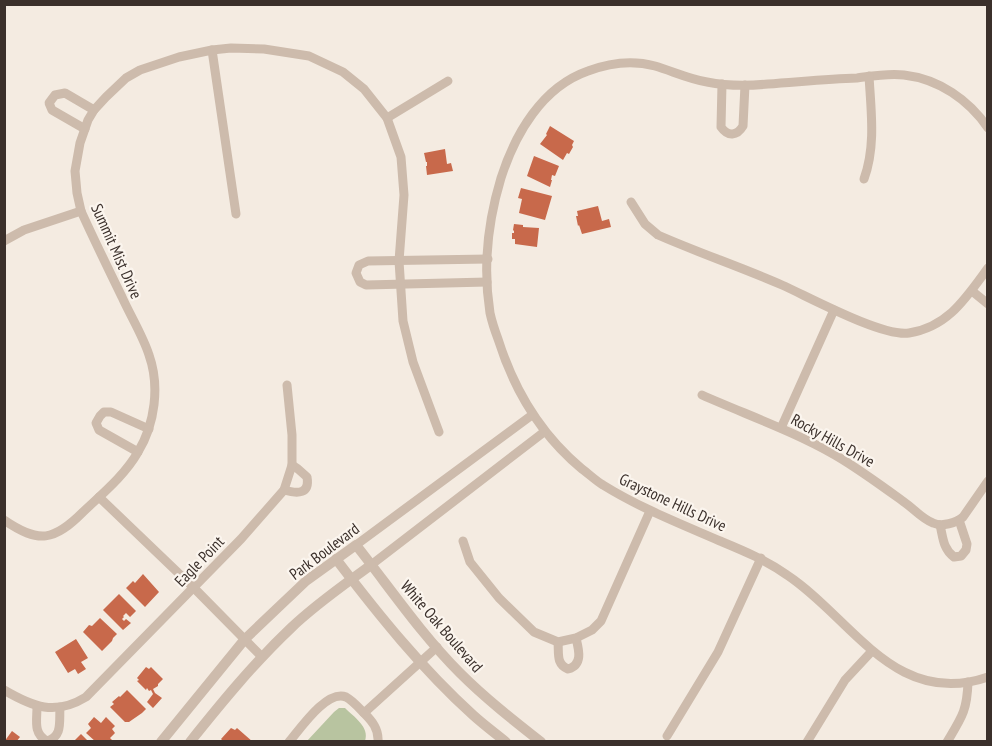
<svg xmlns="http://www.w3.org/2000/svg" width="992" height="746" viewBox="0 0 992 746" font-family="'PT Sans Narrow',sans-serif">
<rect width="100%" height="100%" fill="#f4ebe1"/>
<path fill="#b8c4a0" d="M339,708H345C354,717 370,727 365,741H307L334,712Z"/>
<g fill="#c8694b">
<path d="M550,126L574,141L572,145L573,147L569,154L567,153L563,160L540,144L547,135L546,134Z"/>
<path d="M445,149L447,164L451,163L453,171L427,175L426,166H427V162H426L424,153Z"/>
<path d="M534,156L559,166L555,176L552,175L551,180H552L550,187L527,176Z"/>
<path d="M521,188L552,196L545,220L519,213L522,199L518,198Z"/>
<path d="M598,206L602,221L609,219L611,227L582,234L579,225L578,226L576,216H578L577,211Z"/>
<path d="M514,224L523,225V227L539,228L537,247L515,244V239H512V233H514V231L513,230Z"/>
<path d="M143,574L159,592L145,607L126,588L133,581L135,583Z"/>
<path d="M119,594L136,611L130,617L126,613L123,616L124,617L122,619L124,621L126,619L131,623L123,630L103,610Z"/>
<path d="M100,618L117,634L113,638L112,641L102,651L83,632L89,625L92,626Z"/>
<path d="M76,639L88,658L81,662L86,669L78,674L75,669L68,673L55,652Z"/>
<path d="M146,667L149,669L151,667L163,679L158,684V686L153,689L155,693L162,698L153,708L147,702L153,694L151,690L149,691L147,688L146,690L137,681L139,680L137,678Z"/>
<path d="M127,690L146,709L142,713L129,722H125L110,707L114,704L112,702L119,696L120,697Z"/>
<path d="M94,717L101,723L106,717L115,726L112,729L115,733L110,738L112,740L111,742H96L86,733L91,728L88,724Z"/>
<path d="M231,728L235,730L237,728L253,742H224L221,739Z"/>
<path d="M12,731L20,737L16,742H4Z"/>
<path d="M81,734L89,742H73Z"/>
</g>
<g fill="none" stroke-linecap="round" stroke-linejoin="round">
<g stroke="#cdbbac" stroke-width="9">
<path d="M212,50L236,214"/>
<path d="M722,84L721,127C728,137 737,136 743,126L745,85"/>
<path d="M387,118L448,81"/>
<path d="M988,128C969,100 939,79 904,75C888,73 872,76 857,78C827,79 798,82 768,84C748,86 727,86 707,82C689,79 672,71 655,66C633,60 609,63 588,71C542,87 515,134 501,178C488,221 483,269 490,313C492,322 495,331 498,339C514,390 540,434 582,469C589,474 596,481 603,485C640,508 681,524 720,541C744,551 766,560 787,575C852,618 895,709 988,677"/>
<path d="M85,129L52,110L49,103L55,95L65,93L94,110"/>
<path d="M864,179C876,146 871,111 869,76"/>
<path d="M631,202L645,224L658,235C699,253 741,267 782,285C809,297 882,337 909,333C948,327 966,298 988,268"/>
<path d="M4,241L24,230L81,211"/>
<path d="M487,282L366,285L360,282L356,273L359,265L368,261L488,259"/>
<path d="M972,291L988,304"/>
<path d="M702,395C747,415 793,431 835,455C859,469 882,486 904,502C913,508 922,519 933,523C942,527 956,523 963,517L988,481"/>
<path d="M781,428L834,310"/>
<path d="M138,452L99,430L96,423L100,416L104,412H111L149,429"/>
<path d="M284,490C298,494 310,494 307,477L298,469L292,465"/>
<path d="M99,497L194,588L262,657"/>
<path d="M4,520C39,544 54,541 83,512C102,494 125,475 138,452C155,424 160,386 149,355C143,336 130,315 122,297C108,268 94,240 81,211L77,193L75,171L80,143L88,120L94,110L106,97L126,78L140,70L179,57L212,50L231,48L264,49L309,56L343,72L364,89L387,118L401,157L404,195L399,261L403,321L413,362L439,432"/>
<path d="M940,525C943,537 943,549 954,557L961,556L966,550L967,544L959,520"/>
<path d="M463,541L470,562L499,598L534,632L558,642L576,638L592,630L601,621L650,511"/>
<path d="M356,545L532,415"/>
<path d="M371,565L544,432"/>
<path d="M558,642C559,654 556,664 568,669C583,665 579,650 576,638"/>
<path d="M4,690C33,707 55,716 86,697L241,539L284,490L292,465V435L287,385"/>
<path d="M37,707C37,720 33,734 47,741C63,737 59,721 60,707"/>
<path d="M364,713L437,647"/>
<path d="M667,736L718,652L761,558"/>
<path d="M289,742C300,729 327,689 346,697C352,700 359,708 364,713C372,721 379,729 378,742"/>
<path d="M807,742L845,680L872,651"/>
<path d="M947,742C962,717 967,711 968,682"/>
</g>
<g stroke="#cdbbac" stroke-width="10">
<path d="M336,559C378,614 422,669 473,715C484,725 495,733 506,742"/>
<path d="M161,742L245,639L306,581L356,545C390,588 421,634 460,673C485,698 513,720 541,742"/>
<path d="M190,742C222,702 254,663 291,628C316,604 344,585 371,565"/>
</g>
</g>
<g text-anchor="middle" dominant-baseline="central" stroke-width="4.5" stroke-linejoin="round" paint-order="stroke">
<g font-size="16" fill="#3b302b" stroke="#fbf5ee">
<text transform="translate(117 251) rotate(66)">Summit Mist Drive</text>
<text transform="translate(833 440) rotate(29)">Rocky Hills Drive</text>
<text transform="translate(673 502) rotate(25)">Graystone Hills Drive</text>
<text transform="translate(324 551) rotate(-37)">Park Boulevard</text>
<text transform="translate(199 561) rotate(-46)">Eagle Point</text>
<text transform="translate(442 626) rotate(49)">White Oak Boulevard</text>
</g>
</g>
<rect width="992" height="746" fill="none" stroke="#3b302b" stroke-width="12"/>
</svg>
